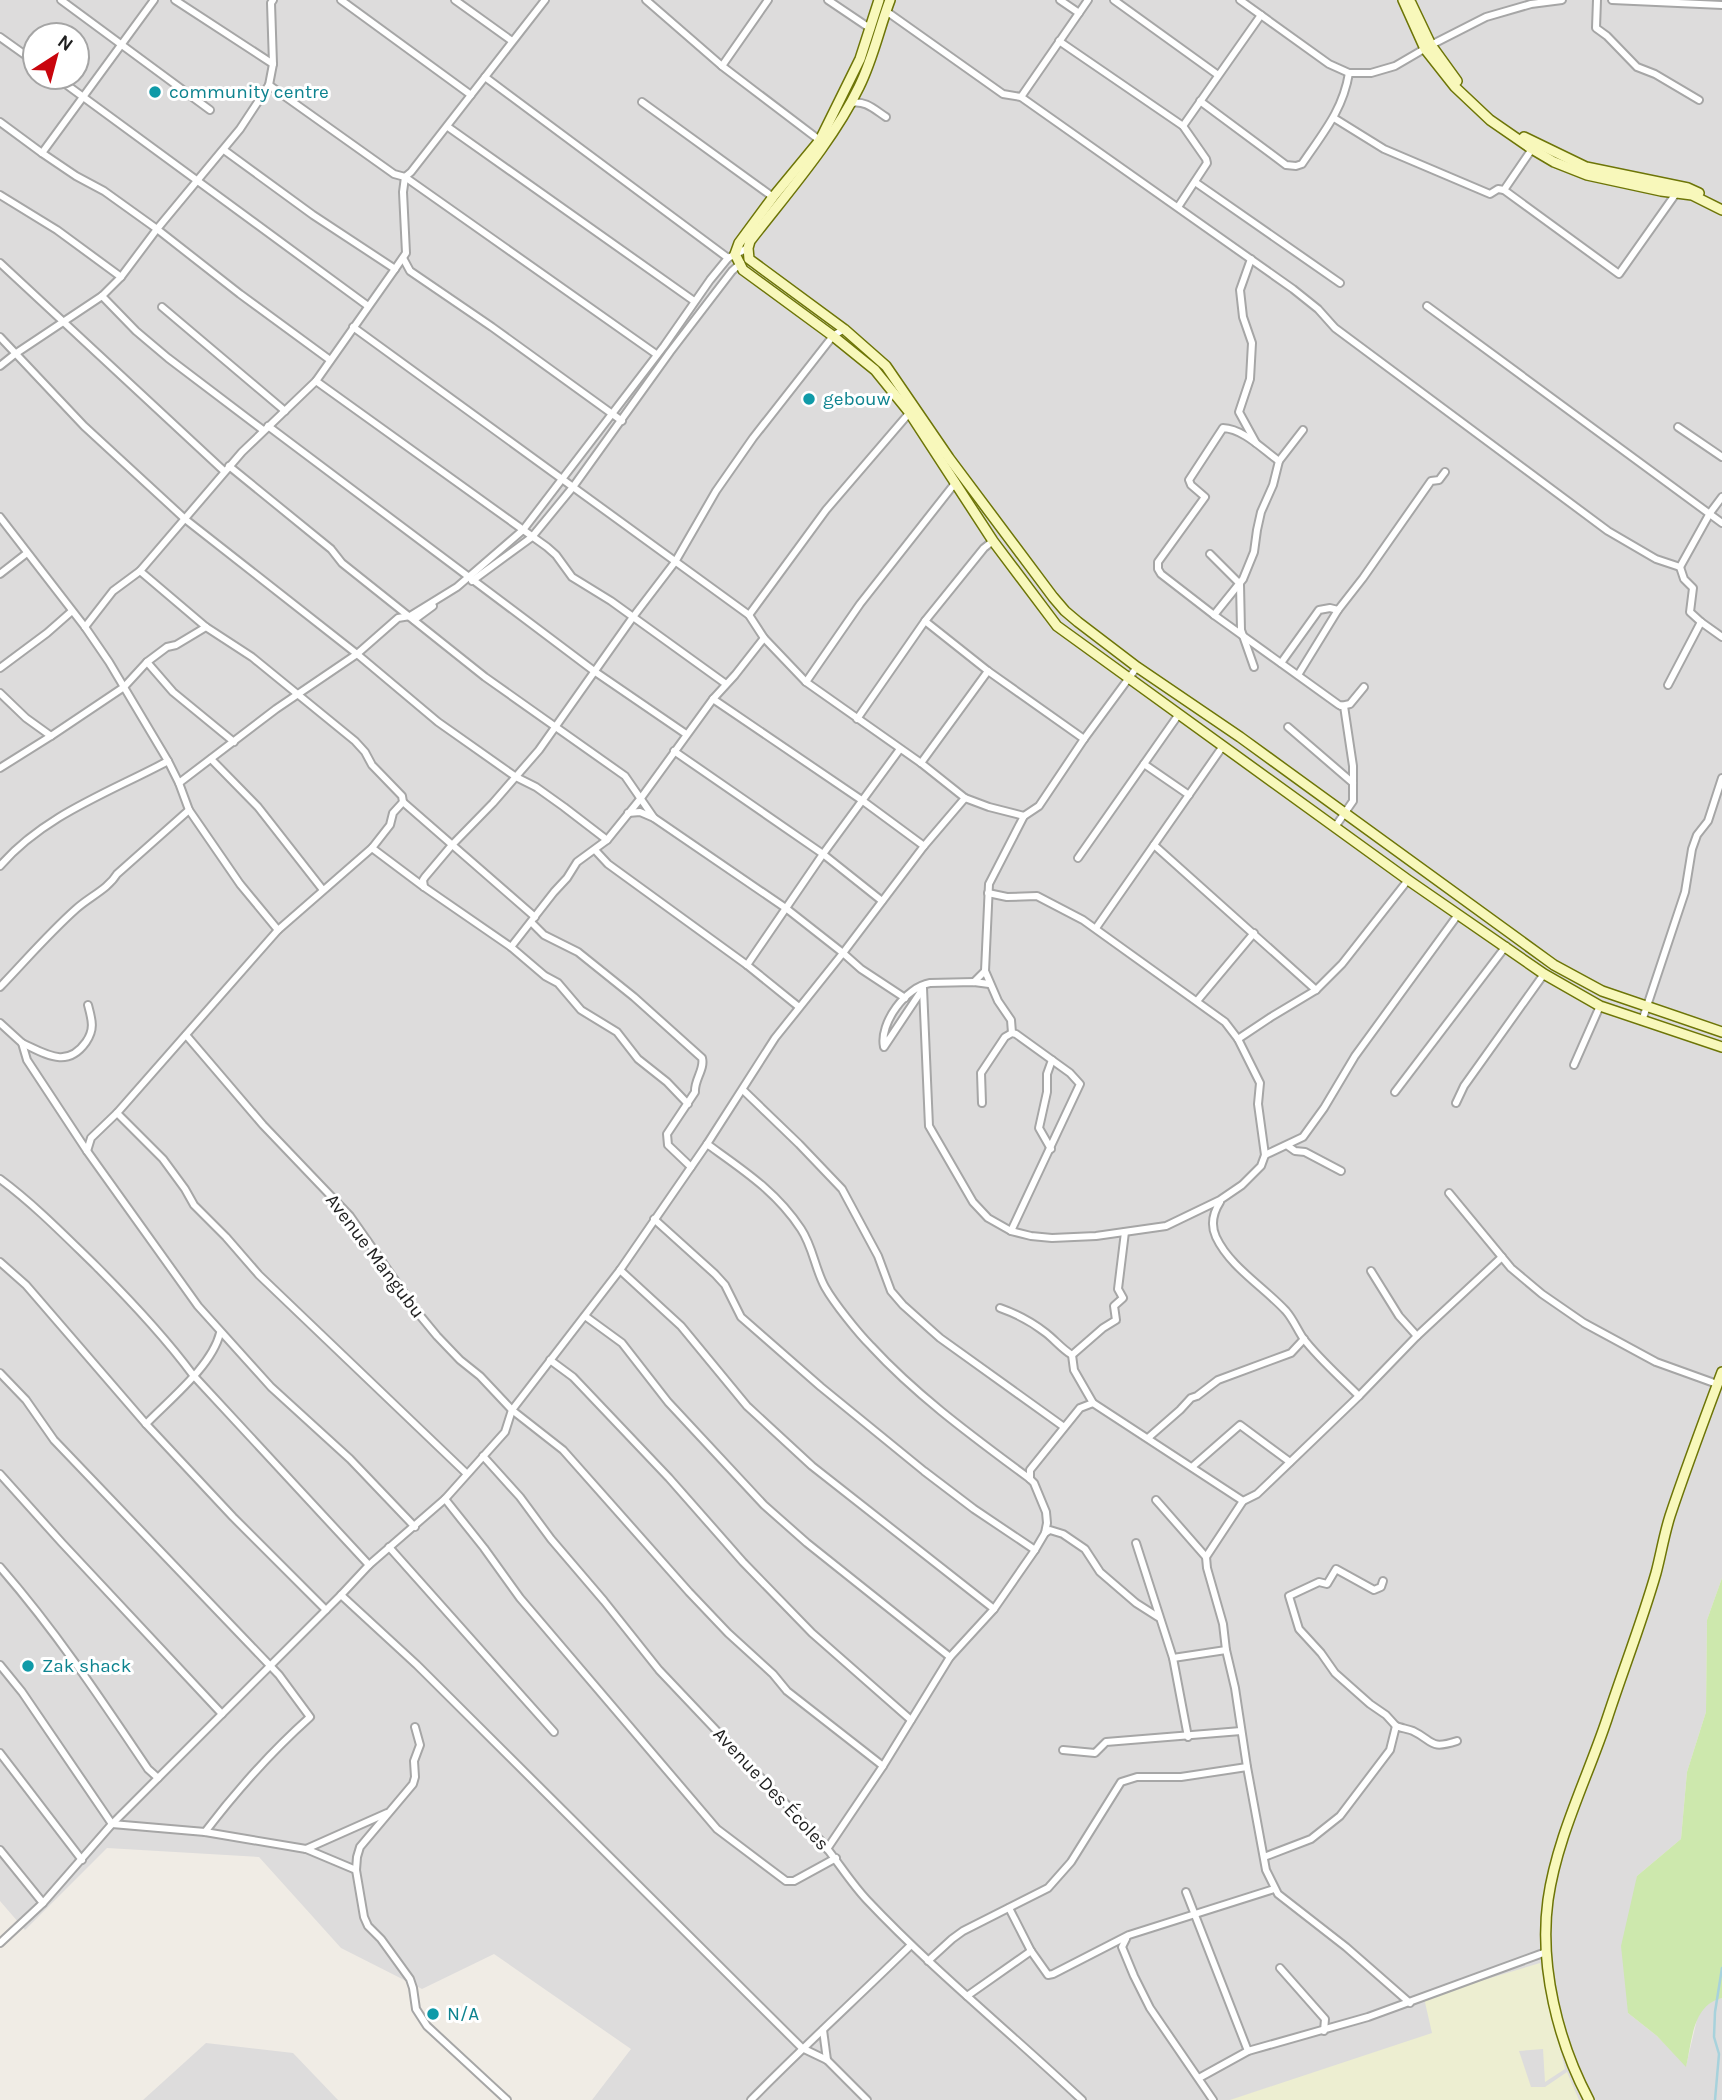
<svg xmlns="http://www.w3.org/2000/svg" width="1722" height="2100" viewBox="0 0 1722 2100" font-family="Karla,sans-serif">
<rect width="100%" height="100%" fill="#f0ece5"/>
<g fill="#dddcdc" fill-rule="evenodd">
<path d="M0,0H1722V1578L1707,1620L1706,1712L1687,1772L1681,1839L1637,1876L1628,2013L1657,2036L1686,2066L1699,2011L1714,2000L1722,1998V2100H592L631,2049L494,1954L422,1989L341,1948L259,1857L107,1848L25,1930L0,1901ZM35,35H77V77H35Z"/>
<path d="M206,2043L293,2053L338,2100H143Z"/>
</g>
<path fill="#edeed1" d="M1540,1963L1565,2069L1545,2082L1543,2049L1519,2051L1531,2087H1545L1567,2072L1579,2100H1230L1432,2033L1424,1998Z"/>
<path fill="#cde8ad" d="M1722,1578V1998C1692,2005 1692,2042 1686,2067L1657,2036L1628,2013L1621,1946L1637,1876L1681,1839L1687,1772L1706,1712L1707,1620Z"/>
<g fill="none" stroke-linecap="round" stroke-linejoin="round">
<g stroke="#a7d2dc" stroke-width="2.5">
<path d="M1721,0L1722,2"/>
<path d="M1715,2100L1719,2054L1714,2037L1715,2012L1722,1968"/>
</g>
<g stroke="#a6a6a6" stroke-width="10">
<g id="street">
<path d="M61,0L210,110"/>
<path d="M175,0L273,64"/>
<path d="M341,0L471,95"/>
<path d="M455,0L512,41"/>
<path d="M646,0L722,66L822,142"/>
<path d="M828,0L871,29"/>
<path d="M1060,0L1079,13"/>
<path d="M1114,0L1218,75"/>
<path d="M1240,0L1329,64L1349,73H1371L1395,66L1431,45L1486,17L1531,4L1562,0"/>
<path d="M1597,0L1596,28L1607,36L1637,67L1655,74L1699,100"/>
<path d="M1612,0L1722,5"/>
<path d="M886,11L1003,94L1021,97L1293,289L1318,309L1335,328L1608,531L1656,559L1680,567L1710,513L1722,497"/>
<path d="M0,37L35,62"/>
<path d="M1059,41L1183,126L1206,159L1207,163L1178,207"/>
<path d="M722,66L768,0"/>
<path d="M56,77L368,306"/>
<path d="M485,77L728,258"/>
<path d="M269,85L394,174L405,177L656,354"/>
<path d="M1021,97L1088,0"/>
<path d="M1200,101L1286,165L1296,166L1302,164C1323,133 1343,110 1349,73"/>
<path d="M642,102L773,197"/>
<path d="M851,103C865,100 874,109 886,117"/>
<path d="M1334,118L1384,149L1490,194L1498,189L1504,190L1532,149"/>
<path d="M0,122L42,153L76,176L104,191L157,229L240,294L330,360"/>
<path d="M1183,126L1261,15"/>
<path d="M448,127L694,301"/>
<path d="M224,150L313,215L395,269"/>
<path d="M42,153L154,0"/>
<path d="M1195,182L1340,283"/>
<path d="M1504,190L1619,274L1677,192"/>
<path d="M0,195L57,230L121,277"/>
<path d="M403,258L410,271L492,327L622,421"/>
<path d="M1251,259L1240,290L1243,317L1252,343L1250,379L1239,412L1256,443"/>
<path d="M0,263L224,471"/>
<path d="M102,296L136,331L168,358L263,430"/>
<path d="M1427,306L1722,523"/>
<path d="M162,307L285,411"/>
<path d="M353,327L749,615L764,638L806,682L921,763L965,798"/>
<path d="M0,337L84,426L185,519L357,654L438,722L516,777L536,787L564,807L607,840"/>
<path d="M0,366L15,354L102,296L121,277L157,229L240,129L269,85L273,64L271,3L273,0"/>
<path d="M316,381L547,547L556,555L572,577L611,601L726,684"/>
<path d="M268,426L594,671L686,734"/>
<path d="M1678,427L1722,457"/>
<path d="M1279,461C1263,450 1244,429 1223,428L1189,480L1191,485L1205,497L1158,562V569L1161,574L1214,615L1339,705L1344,706L1353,766V801L1335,827"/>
<path d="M229,466L331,549L342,563L485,677L625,776L654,818"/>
<path d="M0,517L85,627L109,662L168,761L179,783L189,810L240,884L278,930"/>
<path d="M1210,554L1240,584L1241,630L1254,667"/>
<path d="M1680,567L1684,579L1693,588L1690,612L1701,622L1722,637"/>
<path d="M0,574L27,553"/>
<path d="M472,581L532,537L573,487L670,352L732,271L741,263"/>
<path d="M749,615L826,510L911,411"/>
<path d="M1214,615L1243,579L1254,552L1257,530L1261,512L1273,485L1279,461L1303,430"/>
<path d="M414,620L433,606"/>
<path d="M925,621L988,671L1084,739"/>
<path d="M85,627L113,591L140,571L242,452L316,381L395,269L406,253L403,192L405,177L411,172L545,0"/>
<path d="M147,662L173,692L234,742"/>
<path d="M1281,663L1319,610L1330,608L1338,610L1363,578L1431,481L1439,480L1445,472"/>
<path d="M0,668L47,633L72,611"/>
<path d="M1298,675L1338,610"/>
<path d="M806,682L860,604L956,482"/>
<path d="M1668,685L1701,622"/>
<path d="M0,693L26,718L51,736"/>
<path d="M713,699L863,801L924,846"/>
<path d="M1341,706L1350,704L1364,687"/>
<path d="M857,719L925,621L984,548L993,541"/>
<path d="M1288,727L1353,783"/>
<path d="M674,751L823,854L882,901"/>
<path d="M211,759L258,807L323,890"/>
<path d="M921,763L988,671"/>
<path d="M1144,764L1189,795"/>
<path d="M0,768L51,736L124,687L147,662L167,647L176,645L206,627"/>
<path d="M179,783L276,709L357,654L398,618L410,616L457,587L523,530L664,346L710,280L728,258L748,248"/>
<path d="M403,802L535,917"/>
<path d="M628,813L640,812L654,818L787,909L843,953L861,969L905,998"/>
<path d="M1154,845L1316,990"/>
<path d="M372,848L424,887L511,947L545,976L558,983L581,1010L617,1032L638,1059L667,1082L688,1104"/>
<path d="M595,850L608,864L747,965L799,1007"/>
<path d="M1078,858L1179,714"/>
<path d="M0,866C44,815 110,792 168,761"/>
<path d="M424,887L423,880L425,877L452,845L493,803L539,750L633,617L675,562L716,491L753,438L833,336L844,329"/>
<path d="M532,923L544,935L578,952L634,997L702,1058C705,1069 694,1080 695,1092L667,1134L668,1145L691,1167"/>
<path d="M1096,928L1223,746"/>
<path d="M511,947L554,892L567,878L577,862L607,840L641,798L713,699L735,675L764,638"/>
<path d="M747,965L823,854L900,749"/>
<path d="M985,971L998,1001L1011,1020L1012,1033"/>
<path d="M974,982L985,971L989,884L1024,816L1039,806L1084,739L1137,667"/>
<path d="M0,987C25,961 49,933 76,909C89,897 108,889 117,874L189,810"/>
<path d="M923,988L929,1126L973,1202L988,1218L1011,1231L1031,1236L1052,1238L1096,1236L1166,1226L1220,1200L1242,1185L1261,1166L1265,1155L1258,1104L1260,1083L1238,1039L1225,1022L1083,920L1037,896L1007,897L988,893"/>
<path d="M922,990L884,1047C879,1023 906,987 930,983L974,982L989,984"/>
<path d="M1197,1001L1254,933"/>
<path d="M1642,1021L1685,892L1692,849L1697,835L1708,821L1722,778"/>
<path d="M0,1023L22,1043L27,1060L87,1151L198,1306L271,1387L350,1459L415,1527"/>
<path d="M186,1035L263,1125L350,1216L418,1313L437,1336L460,1360L480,1376L512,1410L563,1450L689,1592L728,1633L773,1674L787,1691L883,1766"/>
<path d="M1238,1039L1271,1017L1316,990L1342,964L1408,880"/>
<path d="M22,1043C46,1054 67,1069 86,1042C95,1029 92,1020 88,1005"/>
<path d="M1574,1065L1600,1006"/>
<path d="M743,1090L799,1144L842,1189L878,1256L891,1291L903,1305L940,1338L1064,1427"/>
<path d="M1395,1092L1506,946"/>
<path d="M982,1103L981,1073L1005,1037L1012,1033L1016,1034L1070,1073L1080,1084L1011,1231"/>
<path d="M1456,1103L1464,1086L1544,974"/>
<path d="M117,1113L163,1159L185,1189L194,1205L226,1237L259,1275L466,1473"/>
<path d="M707,1144C743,1170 776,1191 801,1229C813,1247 815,1269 825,1287C834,1303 858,1333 871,1346C918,1397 975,1438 1030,1479"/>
<path d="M1288,1146L1295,1151L1305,1152L1341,1171"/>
<path d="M1051,1149L1039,1128L1047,1092V1074L1052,1060"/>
<path d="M87,1151L91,1138L117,1113L278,930L372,848L390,825L393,813L403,802L402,796L372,765L365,752L355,741L252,657L206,627L140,571"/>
<path d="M1265,1155L1303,1137L1324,1108L1355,1056L1457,916"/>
<path d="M0,1179C35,1205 65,1236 96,1266C131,1301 164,1336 193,1375L369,1565"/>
<path d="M1449,1193L1511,1268L1542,1294L1584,1323L1656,1362L1717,1384"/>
<path d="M1220,1202C1213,1213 1210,1224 1216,1237C1230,1267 1264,1287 1286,1311C1293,1319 1297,1329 1303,1338C1319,1359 1340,1377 1359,1396"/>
<path d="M654,1219L715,1274L725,1285L741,1317L821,1387L924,1471L974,1509L1035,1550"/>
<path d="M0,1262L26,1285L146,1424L233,1517L326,1610"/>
<path d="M620,1270L681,1326L747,1406L812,1466L994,1609"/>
<path d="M1371,1271L1399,1316L1417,1336"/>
<path d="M1000,1308C1017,1314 1032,1322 1046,1333C1055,1340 1062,1349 1072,1355L1074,1370L1093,1403L1243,1501"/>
<path d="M585,1316L622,1343L668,1402L764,1505L807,1543L950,1657"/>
<path d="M1072,1355L1103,1328L1116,1320L1114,1306L1123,1298L1118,1289L1125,1232"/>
<path d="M550,1360L573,1377L669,1478L743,1562L812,1633L911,1720"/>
<path d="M0,1373L26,1400L54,1440L279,1675L310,1717C271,1752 237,1790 205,1832"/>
<path d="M146,1424C169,1400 212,1366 220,1333"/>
<path d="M1148,1438L1180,1410L1191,1398L1197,1396L1218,1380L1291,1353L1304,1339"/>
<path d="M483,1456L520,1497L551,1539L604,1601L659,1670L821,1841C837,1860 850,1882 867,1900C934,1971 1011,2033 1082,2100"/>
<path d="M1192,1467L1240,1425L1290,1462"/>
<path d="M0,1474L62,1543L222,1714"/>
<path d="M445,1499L484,1548L520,1598L717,1829L786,1881H794L836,1858"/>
<path d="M1156,1500L1206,1557"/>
<path d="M1045,1533L1050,1530L1063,1534L1085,1549L1100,1572L1136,1603L1158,1617"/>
<path d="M1136,1543L1173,1658L1188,1737"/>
<path d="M389,1547L554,1732"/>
<path d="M0,1567C55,1630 101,1699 148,1769L158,1778"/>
<path d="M1383,1581L1381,1587L1374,1590L1336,1569L1327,1584L1319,1582L1289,1596L1299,1629L1321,1653L1335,1673L1370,1704L1386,1715L1396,1726"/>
<path d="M341,1595L417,1665L802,2048L827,2060L867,2100"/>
<path d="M1173,1658L1226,1650"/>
<path d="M0,1665L22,1692L112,1824L205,1832L306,1849L356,1870"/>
<path d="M415,1727L420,1745L414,1761L415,1777L413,1784L360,1847L357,1857L356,1870L364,1917L368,1926L381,1939L410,1979L413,1988L416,2009L427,2026L507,2100"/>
<path d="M1063,1750L1095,1753L1106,1742L1241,1731"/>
<path d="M0,1753L82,1860"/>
<path d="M306,1849L387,1813"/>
<path d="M827,1849L883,1766L950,1657L994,1609L1035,1550L1045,1533L1047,1523L1046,1512L1034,1483L1030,1479V1470L1080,1408L1093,1403"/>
<path d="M0,1850L43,1903"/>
<path d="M1264,1857L1311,1839L1340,1816L1390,1750L1396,1726C1401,1728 1408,1729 1413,1731C1434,1741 1429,1750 1457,1741"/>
<path d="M1186,1892L1248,2051"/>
<path d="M1009,1908L1031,1951L1048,1975L1053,1974L1129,1935L1274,1889"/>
<path d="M1126,1939L1122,1947L1134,1976L1150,2008L1213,2100"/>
<path d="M0,1943L43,1903L112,1824L341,1595L369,1565L445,1499L505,1432L512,1410L620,1270L707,1144L775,1038L843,953L924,846L965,798L989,807L1024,816"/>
<path d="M928,1961L952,1939L963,1931L1048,1888L1071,1862L1121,1782L1137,1777H1181L1247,1767"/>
<path d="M1280,1968L1325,2019L1324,2031"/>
<path d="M967,1996L1031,1951"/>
<path d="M1410,2003L1346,1947L1278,1894L1266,1870L1247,1767L1235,1688L1226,1650L1223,1624L1207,1568L1206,1557L1243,1501L1257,1494L1359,1396L1417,1336L1502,1257"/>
<path d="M823,2030L827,2060"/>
<path d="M1199,2078L1248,2051L1368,2017L1546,1952"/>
<path d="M751,2100C803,2047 858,1997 911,1945"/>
</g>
</g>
<g stroke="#6d7507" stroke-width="12">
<g id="secondary">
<path d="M879,0L860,59L820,140L773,197L739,243L735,254L743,270L833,336L875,370L909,412L993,541L1057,626L1408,880L1544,974L1600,1006L1722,1047"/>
<path d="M890,0C879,29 873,59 859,87C833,141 787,193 750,241L748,248L749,259L844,329L886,366L949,458L1053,597L1065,611L1078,622L1137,667L1240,737L1554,965L1602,991L1722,1032"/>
<path d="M1403,0L1425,49L1455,87L1490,120L1532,149L1554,162L1587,175L1661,191L1692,195L1722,210"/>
<path d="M1411,3L1431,45L1457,81"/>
<path d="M1524,137L1586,167L1688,188L1699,193"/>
<path d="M1589,2100C1558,2042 1539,1966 1548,1900C1557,1837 1587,1779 1607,1719C1623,1670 1642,1622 1656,1573C1661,1554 1664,1535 1670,1516C1686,1468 1704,1420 1722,1372"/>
</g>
</g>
<use href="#street" stroke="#fff" stroke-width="6"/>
<use href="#secondary" stroke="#f8f8bb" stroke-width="9"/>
</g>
<g fill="#0f9aa8" stroke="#fff" stroke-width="2.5">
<circle cx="155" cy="92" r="7"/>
<circle cx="809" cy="399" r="7"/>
<circle cx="28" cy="1666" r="7"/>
<circle cx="433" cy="2014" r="7"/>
</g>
<g text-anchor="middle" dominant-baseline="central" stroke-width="6" stroke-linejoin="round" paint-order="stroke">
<g font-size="19" fill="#0d838f" stroke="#fff" text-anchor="start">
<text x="169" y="92">community centre</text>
<text x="823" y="399">gebouw</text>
<text x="42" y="1666">Zak shack</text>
<text x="447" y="2014">N/A</text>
</g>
<g font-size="19" fill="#1f1f1f" stroke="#fff">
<text transform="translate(375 1256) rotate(53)">Avenue Mangubu</text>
<text transform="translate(771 1789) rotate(47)">Avenue Des Écoles</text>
</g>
</g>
<g transform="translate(56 56) rotate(36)"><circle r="33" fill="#ffffff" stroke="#a5a5a5" stroke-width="2"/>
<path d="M0-5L12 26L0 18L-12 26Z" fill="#c9050d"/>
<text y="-10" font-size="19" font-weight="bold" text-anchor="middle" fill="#1f1f1f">N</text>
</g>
</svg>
